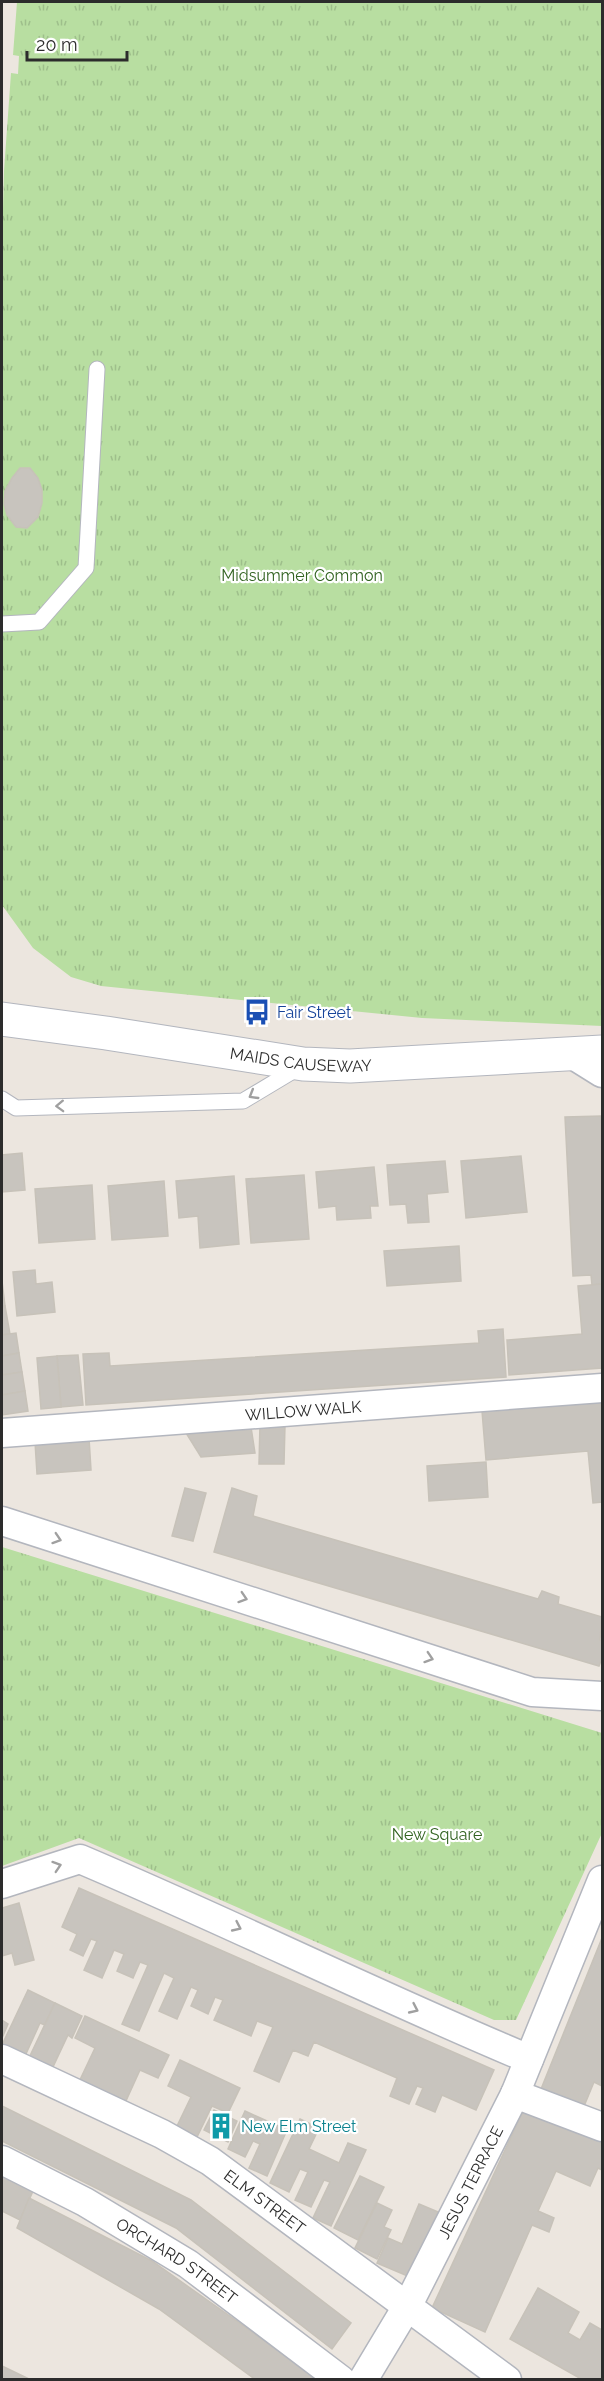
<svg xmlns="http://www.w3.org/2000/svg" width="604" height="2381" viewBox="0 0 604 2381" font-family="Raleway,sans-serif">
<defs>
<pattern id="park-tufts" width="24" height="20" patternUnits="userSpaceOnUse" patternTransform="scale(1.5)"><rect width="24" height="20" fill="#b8dea1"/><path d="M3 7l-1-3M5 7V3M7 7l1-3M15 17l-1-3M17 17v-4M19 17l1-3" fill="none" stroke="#9ebf8b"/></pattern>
</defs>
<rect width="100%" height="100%" fill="#ece6df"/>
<g fill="url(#park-tufts)">
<path d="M17,2H602V1026L422,1018L101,986L71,977L33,948L2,905V246L4,171L11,73L18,74L19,56L13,55Z"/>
<path d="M2,1547L602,1733V1833L516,2020H494L79,1838L2,1866Z"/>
</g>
<g fill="#c8c4be" stroke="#c7c2b9" stroke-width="1.5">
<path d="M20,468H30L38,478L42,490V503L38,517L27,528L16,527L7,515L4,504L5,491L12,478Z"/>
<path d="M601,1116L602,1284L592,1285L591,1275L573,1276L565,1117Z"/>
<path d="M22,1153L25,1190L2,1192V1155Z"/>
<path d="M521,1156L527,1212L466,1218L461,1161Z"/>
<path d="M445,1161L448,1192L427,1194L429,1222L408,1223L406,1204L390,1205L387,1165Z"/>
<path d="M374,1167L378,1206H370L371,1218L337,1220L336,1206L319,1208L316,1172Z"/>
<path d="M304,1175L309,1239L251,1243L246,1179Z"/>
<path d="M234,1176L239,1244L200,1248L198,1216L179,1218L176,1181Z"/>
<path d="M164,1181L168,1236L112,1240L108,1186Z"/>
<path d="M92,1185L95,1239L39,1243L35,1189Z"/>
<path d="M459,1246L461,1281L387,1286L384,1251Z"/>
<path d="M35,1270L36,1284L52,1282L55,1312L17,1316L13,1272Z"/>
<path d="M2,1281L5,1306L2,1307Z"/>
<path d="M602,1284V1368L509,1375L507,1340L582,1334L578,1286Z"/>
<path d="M5,1306L10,1334L2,1335V1307Z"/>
<path d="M503,1329L506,1377L86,1405L83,1354L109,1353L110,1366L479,1343L478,1331Z"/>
<path d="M16,1333L19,1353L2,1356V1335Z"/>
<path d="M19,1353L22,1372L2,1375V1356Z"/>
<path d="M78,1355L83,1405L61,1407L57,1356Z"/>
<path d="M57,1356L61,1407L41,1409L37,1358Z"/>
<path d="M22,1372L25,1391L2,1395V1375Z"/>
<path d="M25,1391L28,1411L2,1415V1395Z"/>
<path d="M602,1400V1502L593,1503L588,1451L486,1460L482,1411Z"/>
<path d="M260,1424L285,1425L284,1464H259Z"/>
<path d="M251,1427L255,1453L201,1457L186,1433Z"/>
<path d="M89,1438L91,1470L37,1474L35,1442Z"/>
<path d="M486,1462L488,1497L429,1501L427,1466Z"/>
<path d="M185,1488L206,1493L193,1541L172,1536Z"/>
<path d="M232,1488L257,1496L253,1516L538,1599L542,1591L559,1597L558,1604L602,1617L600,1640L602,1641V1658L599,1666L214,1552Z"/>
<path d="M79,1888L494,2070L476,2110L442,2095L435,2112L416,2104L423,2088L417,2086L409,2104L390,2096L397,2078L314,2042L308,2056L293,2050L279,2082L254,2071L273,2027L257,2021L251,2036L214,2020L223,2000L215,1997L208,2014L191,2006L198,1990L191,1987L177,2019L159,2011L174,1978L164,1973L139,2031L122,2024L148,1965L140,1962L133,1978L117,1971L124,1954L114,1950L102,1978L84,1970L97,1941L91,1939L83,1956L70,1950L77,1934L62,1927Z"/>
<path d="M19,1903L34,1960L15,1965L12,1953L2,1956V1908Z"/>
<path d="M602,1938V2086L594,2082L582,2111L539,2094Z"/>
<path d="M28,1990L55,2003L45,2025L40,2023L25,2056L2,2045Z"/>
<path d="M55,2003L82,2016L72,2038L68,2035L52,2069L29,2058Z"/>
<path d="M85,2016L169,2055L158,2078L140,2070L125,2103L79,2082L95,2048L75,2038Z"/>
<path d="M2,2020L8,2024L2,2038Z"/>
<path d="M180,2060L240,2088L228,2113L212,2106L197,2137L176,2128L191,2097L168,2086Z"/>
<path d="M2,2106L191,2200L351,2323L332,2349L176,2228L2,2141Z"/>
<path d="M524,2109L602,2139V2170L598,2168L590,2186L556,2171L538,2211L554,2218L549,2232L532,2225L485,2332L432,2308Z"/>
<path d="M214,2110L237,2121L228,2142L204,2130Z"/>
<path d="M245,2111L287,2130L267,2176L249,2168L260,2144L253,2141L245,2157L228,2149Z"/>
<path d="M300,2119L319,2128L309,2149L339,2163L348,2143L366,2150L331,2226L313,2218L330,2182L324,2180L311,2207L295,2200L308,2172L300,2169L289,2192L270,2183Z"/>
<path d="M2,2175L33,2191L20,2220L2,2211Z"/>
<path d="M360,2176L384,2187L358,2240L334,2228Z"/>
<path d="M29,2198L152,2261L320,2380H256L159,2309L17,2228Z"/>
<path d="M377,2203L392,2210L384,2227L391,2230L377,2259L355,2248Z"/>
<path d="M419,2204L438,2212L410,2277L377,2263L388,2238L402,2244Z"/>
<path d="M538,2288L579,2312L568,2333L580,2340L590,2323L602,2330V2380H583L510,2339Z"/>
<path d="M2,2366L31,2380H2Z"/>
</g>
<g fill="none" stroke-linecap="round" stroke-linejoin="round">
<g stroke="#b3b6be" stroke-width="17">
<g id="service">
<path d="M2,624L39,622L86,568L97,369"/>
<path d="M2,1099L16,1108L243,1101L298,1068"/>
</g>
</g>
<g stroke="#b3b6be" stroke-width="31">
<g id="minor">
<path d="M570,1053L602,1073"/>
<path id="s1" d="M2,1433L602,1388"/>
<path d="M2,1521L532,1692L602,1696"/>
<path d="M2,1884L80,1859C231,1923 378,1996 529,2059"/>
<path id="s2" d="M2,2059L162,2134L210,2161L507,2380"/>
<path d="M515,2094L602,2127"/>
<path id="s3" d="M2,2160L85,2202L188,2264L341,2380"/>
<path id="s4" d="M363,2380L408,2305L515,2094L602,1880"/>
</g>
</g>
<g stroke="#b3b6be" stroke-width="35">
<g id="tertiary">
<path id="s5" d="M2,1019L106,1033L303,1064L350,1066L602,1052"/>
</g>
</g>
<use href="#service" stroke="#fff" stroke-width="15"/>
<use href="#minor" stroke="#fff" stroke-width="28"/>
<use href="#tertiary" stroke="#fff" stroke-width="33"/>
</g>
<defs><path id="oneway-chevron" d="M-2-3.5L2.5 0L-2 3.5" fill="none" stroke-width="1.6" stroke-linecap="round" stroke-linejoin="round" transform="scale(1.5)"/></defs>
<g stroke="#a0a0a0">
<use href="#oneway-chevron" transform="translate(253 1095) rotate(149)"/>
<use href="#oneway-chevron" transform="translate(60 1106) rotate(178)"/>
<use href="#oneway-chevron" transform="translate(57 1539) rotate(18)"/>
<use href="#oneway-chevron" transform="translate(243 1598) rotate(18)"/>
<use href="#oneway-chevron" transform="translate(429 1658) rotate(18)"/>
<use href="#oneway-chevron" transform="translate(57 1866) rotate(-18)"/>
<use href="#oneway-chevron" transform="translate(237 1927) rotate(25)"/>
<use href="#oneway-chevron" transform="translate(414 2009) rotate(25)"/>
</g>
<defs>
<g id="bus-bare" transform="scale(2.07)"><path d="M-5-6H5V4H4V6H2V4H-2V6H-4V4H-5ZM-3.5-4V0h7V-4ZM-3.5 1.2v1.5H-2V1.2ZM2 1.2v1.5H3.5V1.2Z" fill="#1a4fb4" stroke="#fff" stroke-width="2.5" paint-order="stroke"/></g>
<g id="building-bare" transform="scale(2.07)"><path d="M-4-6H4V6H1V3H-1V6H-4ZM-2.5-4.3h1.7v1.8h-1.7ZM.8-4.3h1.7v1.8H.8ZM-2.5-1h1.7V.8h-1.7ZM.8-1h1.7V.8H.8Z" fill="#0f9aa8" stroke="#fff" stroke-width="2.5" paint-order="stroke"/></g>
</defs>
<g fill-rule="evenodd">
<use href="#bus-bare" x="257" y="1012"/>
<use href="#building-bare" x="221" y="2126"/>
</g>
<g text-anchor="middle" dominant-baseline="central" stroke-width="4.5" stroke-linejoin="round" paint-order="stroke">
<g font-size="16" fill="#326321" stroke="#fff">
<text x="302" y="575">Midsummer Common</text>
<text x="437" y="1834">New Square</text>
</g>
<g font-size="16" fill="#164399" stroke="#fff" text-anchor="start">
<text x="277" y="1012">Fair Street</text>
</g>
<g font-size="16" fill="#2c2c2c" stroke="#fff">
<text stroke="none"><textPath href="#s5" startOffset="302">MAIDS CAUSEWAY</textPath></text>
<text stroke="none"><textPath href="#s1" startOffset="302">WILLOW WALK</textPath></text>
<text stroke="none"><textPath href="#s4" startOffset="225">JESUS TERRACE</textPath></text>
<text stroke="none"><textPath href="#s2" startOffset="300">ELM STREET</textPath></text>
<text stroke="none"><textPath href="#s3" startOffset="202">ORCHARD STREET</textPath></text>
</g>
<g font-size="16" fill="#0d838f" stroke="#fff" text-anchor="start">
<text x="241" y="2126">New Elm Street</text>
</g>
</g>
<rect width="604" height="2381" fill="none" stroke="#2c2c2c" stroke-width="6"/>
<path d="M27 51v9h100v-9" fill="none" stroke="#2c2c2c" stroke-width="3"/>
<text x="36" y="51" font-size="18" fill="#2c2c2c" stroke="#ffffff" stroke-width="4.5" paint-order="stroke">20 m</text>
</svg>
